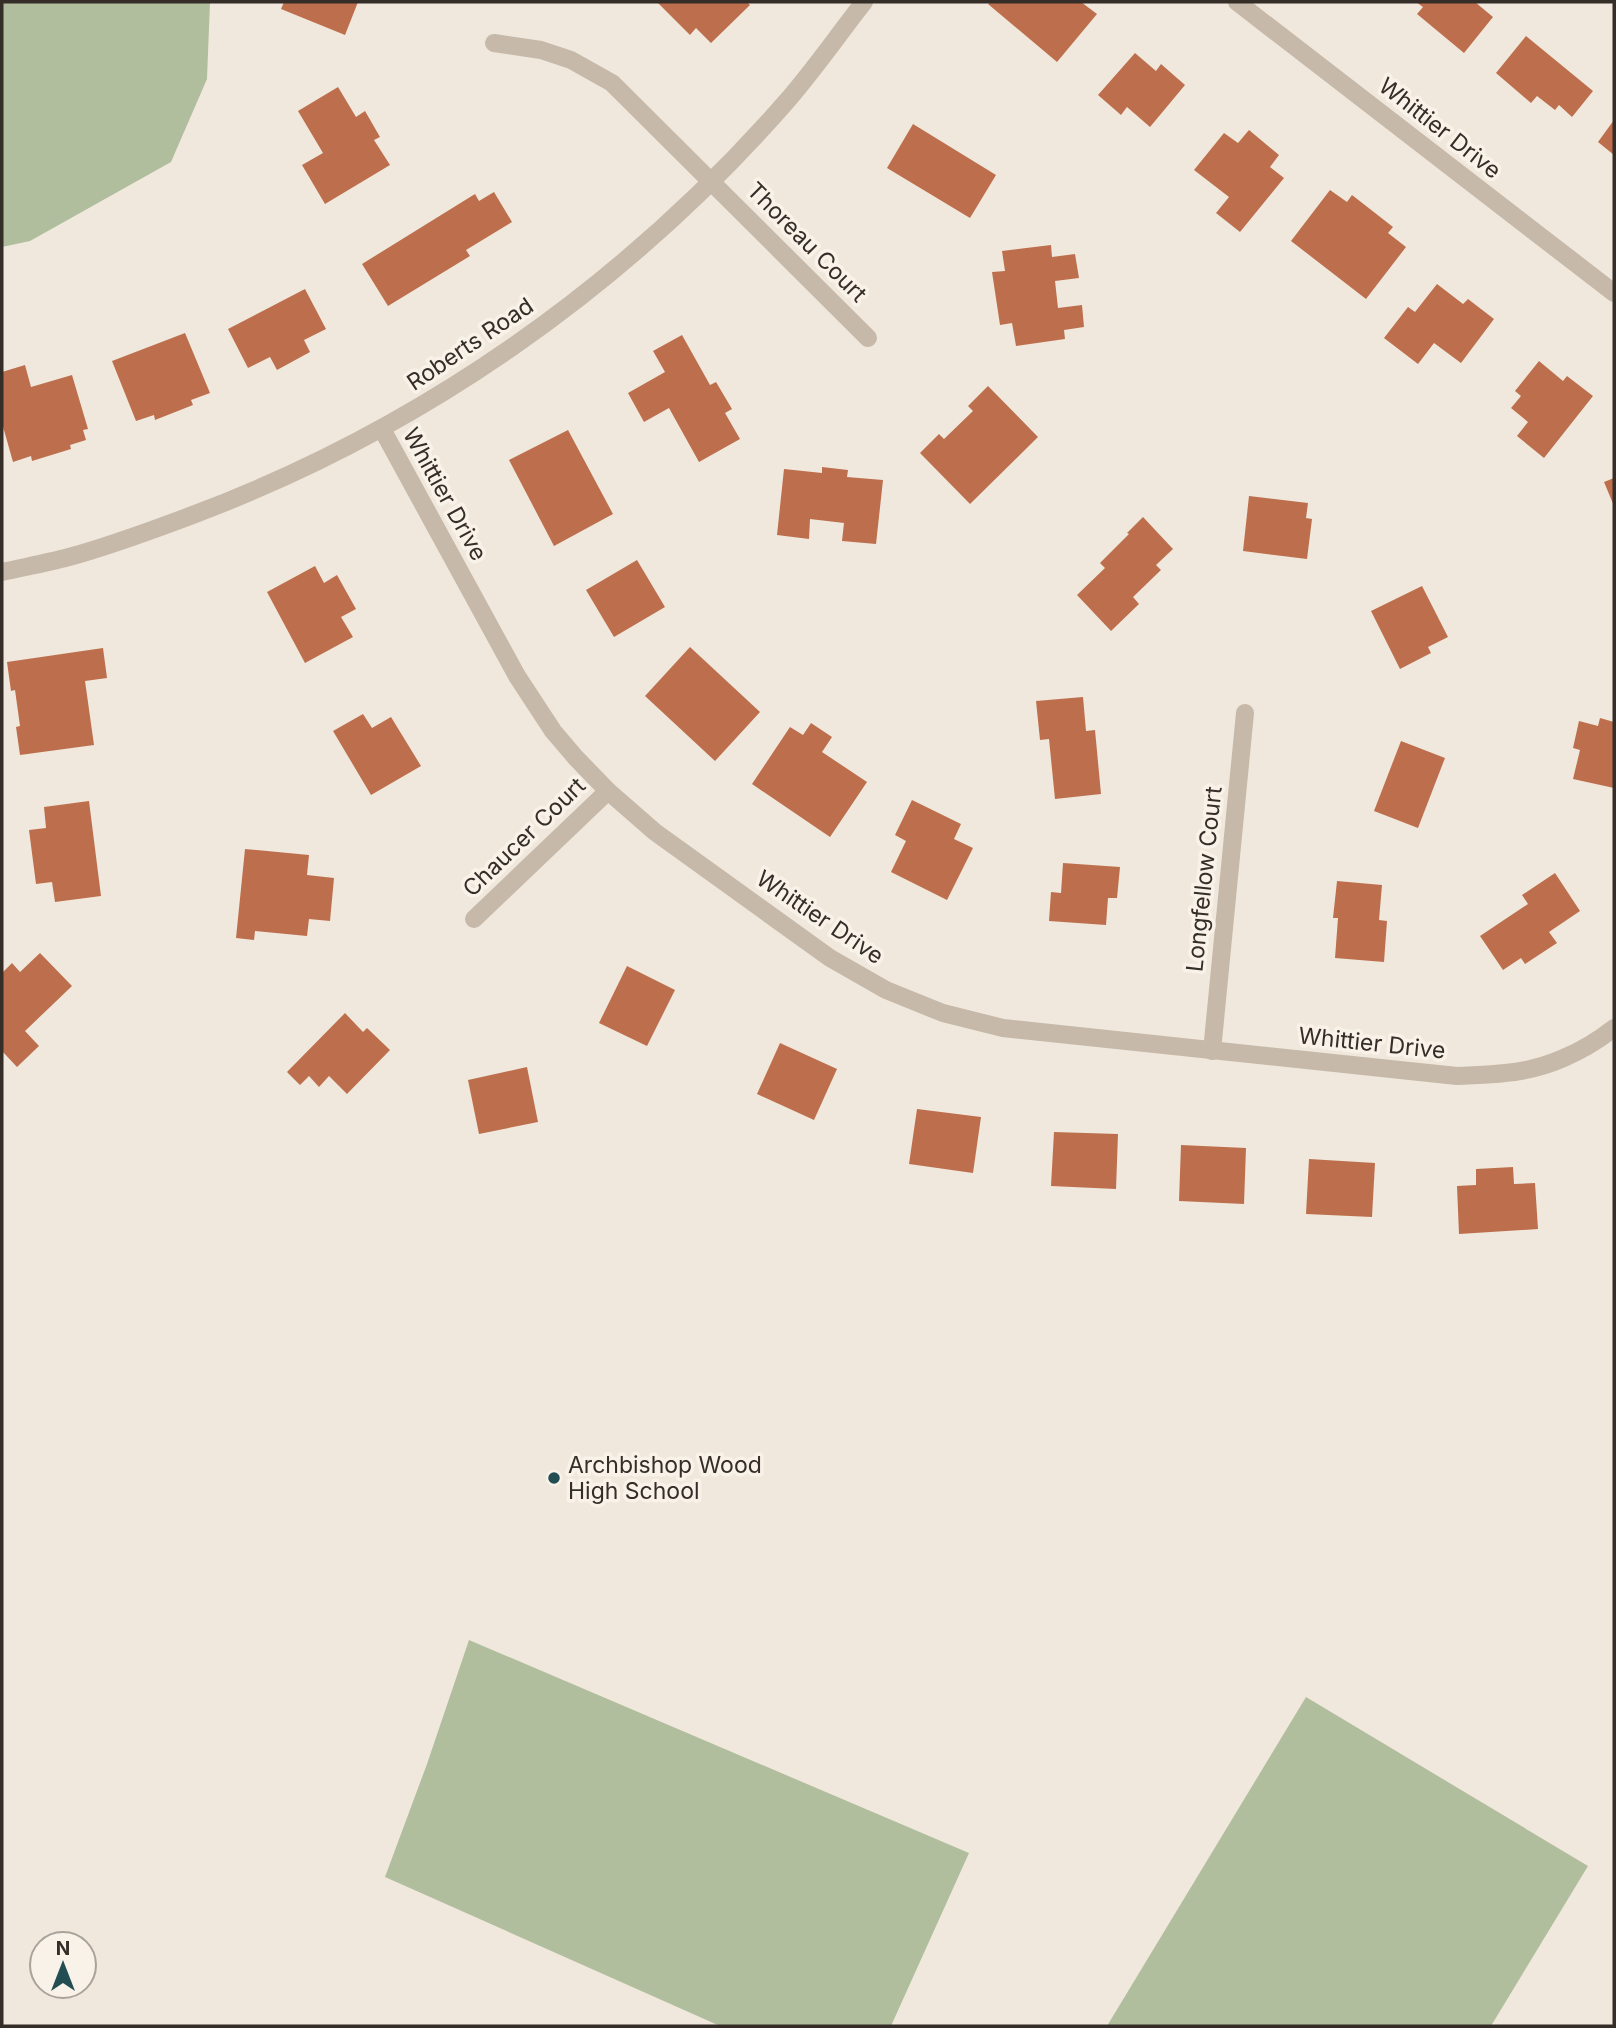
<svg xmlns="http://www.w3.org/2000/svg" width="1616" height="2028" viewBox="0 0 1616 2028" font-family="Inter,sans-serif">
<rect width="100%" height="100%" fill="#f0e8dc"/>
<g fill="#b1be9d">
<path d="M2,2H210L207,79L171,162L30,241L2,247Z"/>
<path d="M469,1640L969,1853L891,2026H720L385,1877L427,1764Z"/>
<path d="M1306,1697L1588,1866L1491,2026H1107Z"/>
</g>
<g fill="#bd6f4d">
<path d="M284,2H358L345,35L281,9Z"/>
<path d="M657,2H747L750,5L711,43L696,28L690,35Z"/>
<path d="M991,2H1081L1097,14L1057,62L988,4Z"/>
<path d="M1416,2H1475L1493,17L1464,53L1417,14L1423,7Z"/>
<path d="M1526,36L1593,91L1572,117L1559,105L1555,110L1537,96L1531,103L1496,73Z"/>
<path d="M1135,53L1156,71L1161,64L1185,85L1150,127L1127,107L1121,115L1098,95Z"/>
<path d="M338,87L356,117L365,111L380,137L374,140L390,165L325,204L302,165L323,153L298,111Z"/>
<path d="M1614,120V155L1598,142Z"/>
<path d="M913,124L996,175L970,218L887,168Z"/>
<path d="M1249,130L1279,155L1270,167L1284,178L1240,232L1216,213L1229,197L1194,170L1224,133L1238,143Z"/>
<path d="M1330,190L1347,202L1352,195L1393,227L1388,233L1406,247L1366,299L1291,241Z"/>
<path d="M494,192L512,222L466,250L470,256L388,306L362,264L475,194L479,201Z"/>
<path d="M1051,245L1052,257L1075,254L1079,278L1055,281L1058,308L1082,305L1084,327L1064,330L1065,339L1016,346L1012,323L1000,325L992,272L1005,271L1002,251Z"/>
<path d="M1437,284L1463,304L1468,299L1494,319L1461,363L1434,343L1418,364L1384,338L1408,307L1415,312Z"/>
<path d="M305,289L326,329L304,340L310,352L277,370L270,357L248,368L228,329Z"/>
<path d="M185,333L210,393L191,400L193,405L155,420L154,415L136,421L112,361Z"/>
<path d="M682,335L710,385L716,382L732,409L725,413L740,439L699,462L669,408L644,422L628,393L665,372L653,351Z"/>
<path d="M1539,361L1563,381L1567,376L1593,396L1544,458L1517,436L1528,422L1511,408L1521,396L1515,391Z"/>
<path d="M25,365L31,387L72,375L88,429L83,430L86,440L70,445L71,449L32,461L31,456L13,462L2,423V372Z"/>
<path d="M988,386L1038,437L970,504L920,453L939,434L944,439L973,411L968,406Z"/>
<path d="M568,430L613,514L554,546L509,460Z"/>
<path d="M822,467L848,470L847,477L883,480L876,544L842,541L844,523L810,519L809,539L777,535L784,469L822,473Z"/>
<path d="M1614,478V506L1604,482Z"/>
<path d="M1249,496L1308,503L1306,518L1312,519L1307,559L1243,551Z"/>
<path d="M1143,517L1173,549L1156,565L1161,570L1133,597L1139,604L1111,631L1077,595L1105,568L1100,563L1129,534L1127,533Z"/>
<path d="M637,560L665,607L614,637L586,590Z"/>
<path d="M315,566L324,583L337,575L356,609L341,617L353,637L305,663L267,592Z"/>
<path d="M1422,586L1448,637L1428,647L1431,653L1400,669L1371,611Z"/>
<path d="M690,647L760,712L715,761L645,696Z"/>
<path d="M103,648L107,678L85,681L94,745L20,755L16,727L20,726L15,690L11,691L7,662Z"/>
<path d="M1083,697L1086,731L1095,730L1101,794L1055,799L1049,739L1040,740L1036,701Z"/>
<path d="M363,714L372,728L391,717L421,766L371,795L333,731Z"/>
<path d="M1600,718L1614,722V788L1573,779L1580,750L1573,748L1579,721L1598,726Z"/>
<path d="M811,723L832,737L822,752L867,782L830,837L752,784L790,727L803,735Z"/>
<path d="M1401,741L1445,758L1418,828L1374,811Z"/>
<path d="M912,800L961,824L954,839L973,848L947,900L891,872L906,841L895,835Z"/>
<path d="M89,801L101,896L55,902L52,882L36,884L29,830L46,828L44,807Z"/>
<path d="M245,849L309,855L307,875L334,878L330,921L309,919L307,936L255,931L254,940L236,938Z"/>
<path d="M1063,863L1120,867L1117,898H1108L1106,925L1049,921L1051,892L1061,893Z"/>
<path d="M1555,873L1580,911L1549,932L1557,943L1525,964L1521,958L1503,970L1480,936L1528,904L1522,895Z"/>
<path d="M1337,881L1382,885L1379,920L1387,921L1384,962L1335,958L1338,918H1333Z"/>
<path d="M40,953L72,986L25,1031L39,1046L17,1067L2,1051V973L12,963L20,972Z"/>
<path d="M627,966L675,990L647,1046L599,1023Z"/>
<path d="M345,1013L363,1032L367,1028L390,1050L347,1094L329,1076L319,1087L309,1076L300,1085L287,1072Z"/>
<path d="M780,1043L837,1069L814,1120L757,1094Z"/>
<path d="M527,1067L538,1122L479,1134L468,1080Z"/>
<path d="M917,1109L981,1117L973,1173L909,1164Z"/>
<path d="M1054,1132L1118,1134L1116,1189L1051,1186Z"/>
<path d="M1181,1145L1246,1148L1244,1204L1179,1201Z"/>
<path d="M1309,1159L1375,1163L1372,1217L1306,1214Z"/>
<path d="M1513,1167L1514,1184L1535,1183L1538,1229L1459,1234L1457,1186L1476,1185V1169Z"/>
</g>
<g fill="none" stroke-linecap="round" stroke-linejoin="round">
<g stroke="#c7b9a9" stroke-width="18">
<path d="M1237,2L1614,293"/>
<path d="M494,43L541,50L571,60L612,83L868,338"/>
<path d="M382,429L517,676L553,731L576,758L608,791L655,832L830,958L886,990L943,1013L1003,1028L1457,1076C1473,1075 1489,1075 1505,1073C1544,1070 1584,1052 1614,1028"/>
<path d="M2,572C24,567 47,563 69,557C110,546 150,531 190,516C420,430 624,287 786,102C814,70 838,35 864,2"/>
<path d="M474,919L608,791"/>
<path d="M1212,1051L1245,713"/>
</g>
</g>
<circle fill="#214d53" stroke="#f8f2e8" stroke-width="2.5" cx="554" cy="1478" r="7"/>
<g text-anchor="middle" dominant-baseline="central" stroke-width="7" stroke-linejoin="round" paint-order="stroke">
<g font-size="23" fill="#352d28" stroke="#f8f2e8">
<text transform="translate(1440 128) rotate(38)">Whittier Drive</text>
<text transform="translate(807 242) rotate(45)">Thoreau Court</text>
<text transform="translate(470 344) rotate(-34)">Roberts Road</text>
<text transform="translate(445 494) rotate(61)">Whittier Drive</text>
<text transform="translate(524 837) rotate(-44)">Chaucer Court</text>
<text transform="translate(1204 879) rotate(-84)">Longfellow Court</text>
<text transform="translate(820 917) rotate(34)">Whittier Drive</text>
<text transform="translate(1372 1043) rotate(6)">Whittier Drive</text>
</g>
<g font-size="23" fill="#352d28" stroke="#f8f2e8" text-anchor="start">
<text x="568" y="1465">Archbishop Wood<tspan x="568" dy="26">High School</tspan></text>
</g>
</g>
<rect width="1616" height="2028" fill="none" stroke="#352d28" stroke-width="7"/>
<g transform="translate(63 1965)"><circle r="33" fill="#f8f2e8" stroke="#aaa39b" stroke-width="2"/>
<path d="M0-5L12 26L0 18L-12 26Z" fill="#214d53"/>
<text y="-10" font-size="19" font-weight="bold" text-anchor="middle" fill="#352d28">N</text>
</g>
</svg>
